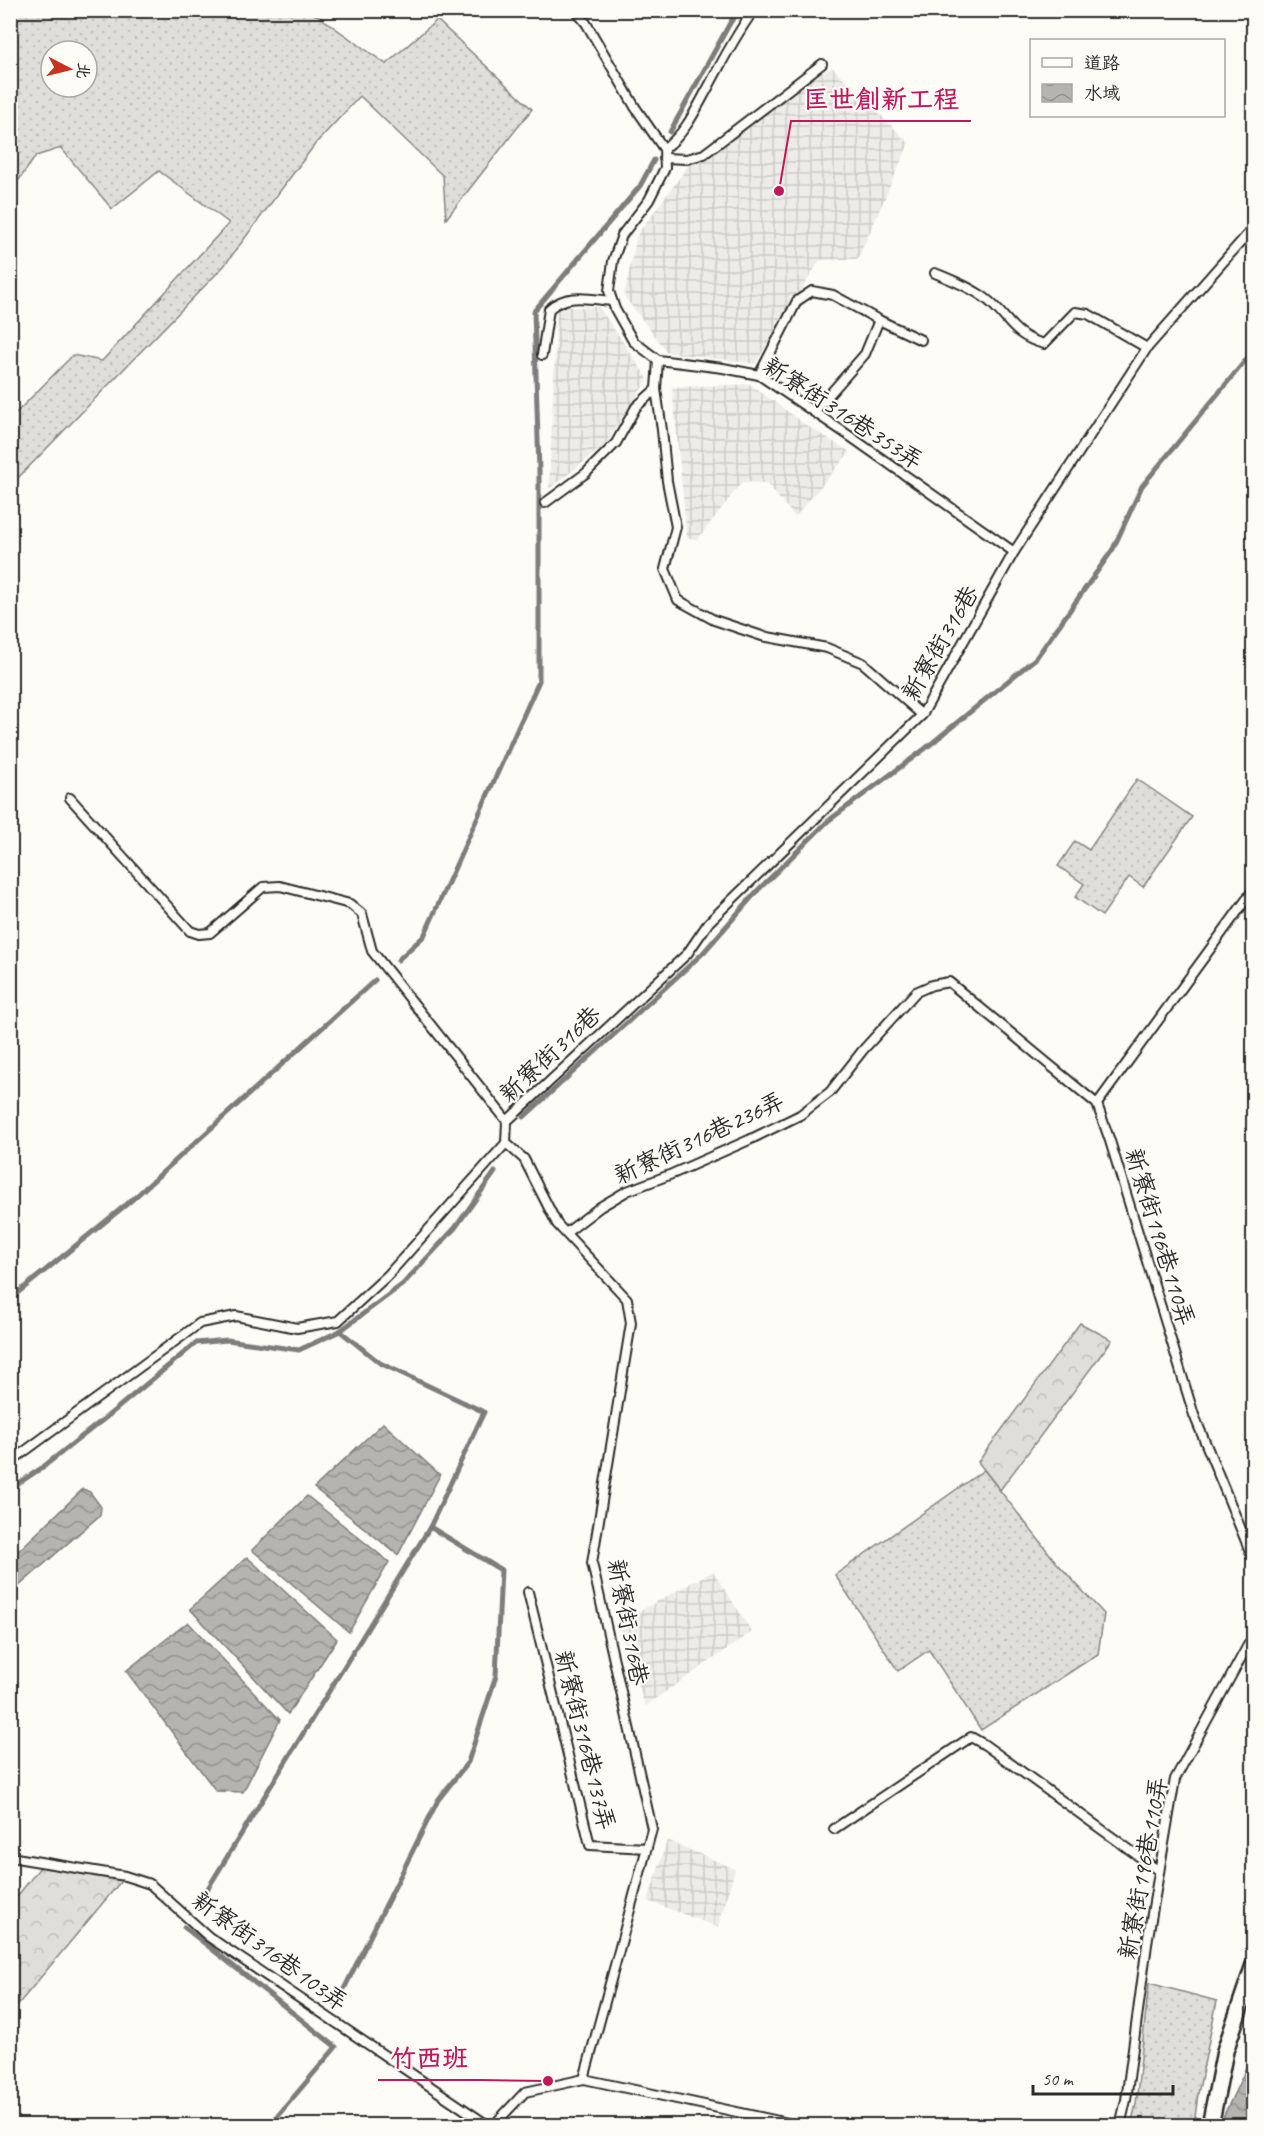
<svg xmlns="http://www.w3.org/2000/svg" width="1264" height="2136" viewBox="0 0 1264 2136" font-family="Caveat,'LXGW WenKai TC',sans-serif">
<defs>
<pattern id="industrial-grid" width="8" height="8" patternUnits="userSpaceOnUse" patternTransform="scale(1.5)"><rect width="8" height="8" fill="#edece8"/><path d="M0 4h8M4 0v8" fill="none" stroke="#cbcbc7"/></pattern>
<pattern id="grass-dots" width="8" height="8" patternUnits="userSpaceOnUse" patternTransform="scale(1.5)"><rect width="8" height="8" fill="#dfdeda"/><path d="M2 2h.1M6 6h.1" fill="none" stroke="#c0bfbb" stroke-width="1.8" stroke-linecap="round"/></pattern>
<pattern id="forest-crowns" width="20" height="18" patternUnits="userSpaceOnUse" patternTransform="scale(1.5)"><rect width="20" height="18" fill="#dfdeda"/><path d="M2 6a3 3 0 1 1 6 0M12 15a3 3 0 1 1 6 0" fill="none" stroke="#c0bfbb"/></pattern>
<pattern id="water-waves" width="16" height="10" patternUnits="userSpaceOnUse" patternTransform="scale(1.5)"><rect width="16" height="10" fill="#b5b4b1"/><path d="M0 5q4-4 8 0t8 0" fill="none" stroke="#939390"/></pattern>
</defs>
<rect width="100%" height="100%" fill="#fdfcf7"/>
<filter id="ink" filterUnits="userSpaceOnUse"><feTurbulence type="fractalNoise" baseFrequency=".0167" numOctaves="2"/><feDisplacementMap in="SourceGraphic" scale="12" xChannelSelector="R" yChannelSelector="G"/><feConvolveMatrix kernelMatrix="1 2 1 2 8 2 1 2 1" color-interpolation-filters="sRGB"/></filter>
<g filter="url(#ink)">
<g fill="url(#industrial-grid)">
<path d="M832,67L909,143L858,259L820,260L755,364L667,352L624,296L637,235L703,146Z"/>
<path d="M557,307H599L648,379L604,446L549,489Z"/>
<path d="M750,384L806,425L850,452L795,517L766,483L742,482L697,540L687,537L672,387Z"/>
<path d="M713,1571L752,1632L645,1706L618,1623Z"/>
<path d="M667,1840L735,1869L718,1927L648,1901Z"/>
</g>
<g fill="url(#grass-dots)" stroke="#858482" stroke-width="1.5" fill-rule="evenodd">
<path d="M11,10L311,11L386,64L437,20L532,109L446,219L443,176L360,96L316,143L224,266L15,481L11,478V418L73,355L102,361L229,223L159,171L112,209L61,148L36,156L11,191ZM51,51H87V87H51Z"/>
<path d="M1137,779L1192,817L1143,887L1129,877L1102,916L1075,897L1084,884L1058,866L1075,841L1089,850Z"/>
<path d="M984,1470L1056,1562L1104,1614L1098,1654L981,1730L929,1650L898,1671L835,1575Z"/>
<path d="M1149,1983L1217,2001L1198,2094L1194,2125H1131L1136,2104Z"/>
</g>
<g fill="url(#forest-crowns)" stroke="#858482" stroke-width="1.5">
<path d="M1080,1323L1112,1340L1000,1490L978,1462Z"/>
<path d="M41,1866L122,1880L11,2013V1904Z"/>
</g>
<g fill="url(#water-waves)" stroke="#7e7d7b" stroke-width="1.5">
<path d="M383,1423L440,1475L398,1555L314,1488Z"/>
<path d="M83,1489L90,1492L101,1507L100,1515L11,1593V1558Z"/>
<path d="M307,1496L389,1562L349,1632L252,1550Z"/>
<path d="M247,1557L337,1639L288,1714L190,1609Z"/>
<path d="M188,1622L280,1720L243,1792L216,1791L126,1671Z"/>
<path d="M1253,2047V2125H1222L1224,2115L1243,2075Z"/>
</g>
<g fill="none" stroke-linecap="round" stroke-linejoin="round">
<g stroke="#7e7d7b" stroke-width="5">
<path d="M670,132L730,23L739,10"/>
<path d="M398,960L424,936L539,681V471L534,311L640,186L654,160"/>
<path d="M524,1117L703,953L758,890L828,821L926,748L1036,658L1113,549L1142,486L1254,350"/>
<path d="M10,1299L133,1199L375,980"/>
<path d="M10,1489L43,1467L109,1415L196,1343L227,1340L299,1350L340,1331L403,1284L455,1228L495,1172"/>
<path d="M197,1906L430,1527"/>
<path d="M184,1927L336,2047L269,2126"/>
<path d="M336,2005L438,1800L468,1762L496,1676L501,1570L430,1527L484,1412L380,1363L340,1331"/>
</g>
<g stroke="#2b2b2b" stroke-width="12">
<g id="lane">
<path d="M575,10L586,23L635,107L664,149L665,168L649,200L622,235L613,261L609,291L615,309L633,341L658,360L723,368L759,375L851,437L1014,552"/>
<path d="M664,149C686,133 696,109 709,86C723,60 736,34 754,10"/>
<path d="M664,158L687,159L704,154L822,64"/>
<path d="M935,273C952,280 970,287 985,298C1009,316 1010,335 1044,344L1075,312L1088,314L1147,348"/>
<path d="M542,355L549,309C567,293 589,299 612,301"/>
<path d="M658,360L656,389L662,430L667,481L676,527L665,569L678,600L714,620L762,636L827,648L863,663L922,715"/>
<path d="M759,375L797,301L812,291L833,295L879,320L921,340"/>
<path d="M814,412L865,354L879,320"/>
<path d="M545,503L586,473L616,443L636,407L656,389"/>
<path d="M70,798L190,931L199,934L210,933L263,887L280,886L350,904L362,914L372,951L507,1121"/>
<path d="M1097,1104L1254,889"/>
<path d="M566,1233L600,1207L627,1191L672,1174L749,1140L800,1115L830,1092L863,1050L916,992L932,985L949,982L1097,1104L1110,1141L1194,1415L1254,1561"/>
<path d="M10,1462L200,1323L236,1316L297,1328L338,1321L388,1275L506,1143"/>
<path d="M528,1592L590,1845L647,1848"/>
<path d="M834,1829L971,1737L985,1745L1159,1871"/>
<path d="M10,1857L125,1876L150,1884L209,1937L489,2126"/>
<path d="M584,2079L652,1829L592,1563L631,1323L627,1299L557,1224L524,1159L506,1143L507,1121L687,954L709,922L922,715L1014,552L1147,348L1254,227"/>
<path d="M493,2126L525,2092L584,2079L802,2126"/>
<path d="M1120,2126L1126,2100L1148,1937L1175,1779L1254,1634"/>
</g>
</g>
<g stroke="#2b2b2b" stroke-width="20">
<path id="street" d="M1210,2126L1225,2051L1254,1965"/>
</g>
<use href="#lane" stroke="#fdfcf7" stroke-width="8"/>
<use href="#street" stroke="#fdfcf7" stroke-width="15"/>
</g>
</g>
<g text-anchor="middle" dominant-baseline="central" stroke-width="4.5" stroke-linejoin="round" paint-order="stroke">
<g font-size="24" fill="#2b2b2b" stroke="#fdfcf7">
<text transform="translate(843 413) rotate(33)">新寮街316巷353弄</text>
<text transform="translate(940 643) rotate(-60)">新寮街316巷</text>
<text transform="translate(550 1054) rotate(-43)">新寮街316巷</text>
<text transform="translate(699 1138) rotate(-25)">新寮街316巷236弄</text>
<text transform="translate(1160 1237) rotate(73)">新寮街196巷110弄</text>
<text transform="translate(628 1622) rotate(79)">新寮街316巷</text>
<text transform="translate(585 1740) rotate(76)">新寮街316巷137弄</text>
<text transform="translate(1143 1868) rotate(-80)">新寮街196巷110弄</text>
<text transform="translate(270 1951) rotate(36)">新寮街316巷103弄</text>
</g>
</g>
<path fill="none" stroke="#c2185b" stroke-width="2" d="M779 191L791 121H971M548 2081L480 2080H378"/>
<g fill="#c2185b" stroke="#fdfcf7" stroke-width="2">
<circle cx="779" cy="191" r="6"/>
<circle cx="548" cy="2081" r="6"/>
</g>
<g font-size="26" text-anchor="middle" font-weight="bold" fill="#c2185b" stroke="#fdfcf7" stroke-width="4.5" stroke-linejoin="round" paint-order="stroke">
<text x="881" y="108">匡世創新工程</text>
<text x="429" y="2067">竹西班</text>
</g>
<rect width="1264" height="2136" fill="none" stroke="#fdfcf7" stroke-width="36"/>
<rect x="18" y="18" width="1228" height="2100" fill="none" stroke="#2b2b2b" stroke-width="2" filter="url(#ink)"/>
<rect x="1030" y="39" width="195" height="78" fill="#fdfcf7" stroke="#a9a8a5" stroke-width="1.5"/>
<rect x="1042" y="58" width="30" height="9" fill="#fdfcf7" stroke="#a9a8a5" stroke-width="1.5"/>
<text x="1084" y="69" font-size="18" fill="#2b2b2b">道路</text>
<rect x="1042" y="84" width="30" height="18" fill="url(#water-waves)" stroke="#a9a8a5" stroke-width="1.5"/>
<text x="1084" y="99" font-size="18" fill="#2b2b2b">水域</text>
<g transform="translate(69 69) rotate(97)"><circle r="28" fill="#fdfcf7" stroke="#a9a8a5" stroke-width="1.5"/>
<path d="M0-4.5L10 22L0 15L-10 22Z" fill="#c8321e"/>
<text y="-9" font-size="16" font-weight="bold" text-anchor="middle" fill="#2b2b2b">北</text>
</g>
<path d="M1033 2085v9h140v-9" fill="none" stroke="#2b2b2b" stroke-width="3"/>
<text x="1042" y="2085" font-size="18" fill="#2b2b2b" stroke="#fdfcf7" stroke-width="4.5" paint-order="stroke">50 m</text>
</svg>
